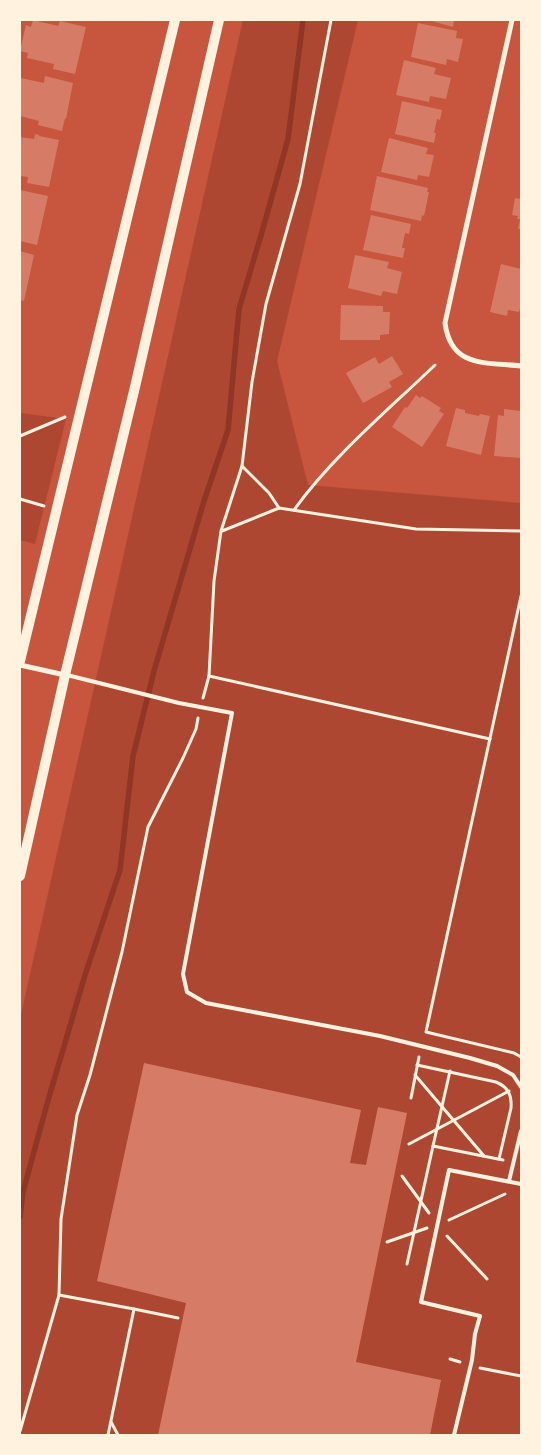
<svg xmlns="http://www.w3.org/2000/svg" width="541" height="1455" viewBox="0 0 541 1455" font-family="'Archivo Narrow',sans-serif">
<rect width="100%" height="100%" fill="#c8553d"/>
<g fill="#ae4732">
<path d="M243,20H358L277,361L308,485L521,503V1435H20V1019Z"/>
<path d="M20,413L66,419L35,544L20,540Z"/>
</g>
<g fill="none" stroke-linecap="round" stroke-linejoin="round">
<path stroke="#8f3625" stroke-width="5.5" d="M20,1217L23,1192L47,1104L85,975L120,870L133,756L154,671L204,501L228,430L239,309L262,232L288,139L303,20"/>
</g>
<g fill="#d67c66">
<path d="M33,20L58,26L60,21L86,27L75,74L53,69L54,64L27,58L28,53L20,51L26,25L31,27Z"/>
<path d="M428,20H454L453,27Z"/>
<path d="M418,23L457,31L456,38L463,39L458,62L447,59L446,65L411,57Z"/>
<path d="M404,60L436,68L434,74L451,78L446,99L430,96L429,102L396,95Z"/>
<path d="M45,76L73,83L66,119L65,118L62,131L38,125L39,121L20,116L21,78L44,83Z"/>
<path d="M402,101L442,110L440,120L437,119L434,133H436L434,143L395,134Z"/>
<path d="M35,134L39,135V136L59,140L49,187L27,183L28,177L20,176V137L34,139Z"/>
<path d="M389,138L428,148L426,154L434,155L429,177L418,175L417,180L381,172Z"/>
<path d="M377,176L428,188L427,192H429L424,216L422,215L421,221L370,210Z"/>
<path d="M20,190L48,196L37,245L20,241Z"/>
<path d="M515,198L521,199V229H518L520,219H517L518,216L512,215Z"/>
<path d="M371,215L411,224L409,234L405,233L402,248H405L403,258L363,250Z"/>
<path d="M20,251L34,255L24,301L20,300Z"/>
<path d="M355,255L389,262L387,268L402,272L397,294L383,291L381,296L348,288Z"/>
<path d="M501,264L521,269V305L519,312L508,310L507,316L490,312Z"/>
<path d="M341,305L383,306V312H390L389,334L380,335V340H340Z"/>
<path d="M392,356L403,374L389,382L392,387L363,403L346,373L375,357L379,364Z"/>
<path d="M416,395L420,398L422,396L441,408L439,411L444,414L422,447L392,427L405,407L407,408Z"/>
<path d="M456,408L465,410V413L479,416L480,414L490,416L481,455L446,446Z"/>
<path d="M504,409L521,411V458L494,456L498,415L504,416Z"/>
<path d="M144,1063L361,1110L350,1163L366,1165L378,1107L407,1113L356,1362L441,1380L430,1435H158L186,1303L97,1281Z"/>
</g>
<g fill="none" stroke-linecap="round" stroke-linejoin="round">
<g stroke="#fff3e0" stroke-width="3">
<path d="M20,436L65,417"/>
<path d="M242,466L269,493L279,508"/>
<path d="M20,499L44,506"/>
<path d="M294,510C332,457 387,411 435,365"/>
<path d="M222,531L279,508L416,529L521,531"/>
<path d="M521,596L426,1032L514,1053L521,1057"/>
<path d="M209,676L490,739"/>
<path d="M203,698L209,676L214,581L221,531L242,466L252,382L266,304L300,184L331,20"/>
<path d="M417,1065L496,1082C508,1087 512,1095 511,1108L499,1159"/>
<path d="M415,1075L484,1156"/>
<path d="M411,1098L419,1057"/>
<path d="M409,1144L509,1091"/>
<path d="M433,1146L450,1071"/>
<path d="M402,1176L429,1213"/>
<path d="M449,1220L505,1194"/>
<path d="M447,1236L487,1279"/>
<path d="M387,1242L427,1228"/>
<path d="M407,1264L433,1146L503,1160"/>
<path d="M59,1295L134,1309L108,1435"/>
<path d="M134,1309L178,1318"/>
<path d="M450,1359L460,1362"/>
<path d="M480,1368L521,1376"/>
<path d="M111,1422L118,1435"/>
<path d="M20,1431L59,1295L61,1219L77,1115L90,1075L122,952L148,827L183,758L196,729L198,718"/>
</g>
<g stroke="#fff3e0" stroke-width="4">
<path d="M67,675L179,703L232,713L183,974L187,992L206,1003L380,1036L470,1058L497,1066L513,1075L521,1087"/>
<path d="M509,1181L521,1131"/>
<path d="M454,1435L472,1360L475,1334L480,1316L421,1302L449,1170L521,1184"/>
</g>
<g stroke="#fff3e0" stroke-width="5">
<path d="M512,20L445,323C451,368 485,362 521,366"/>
<path d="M20,665L65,675"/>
</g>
<g stroke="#fff3e0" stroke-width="10">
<path d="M20,661L175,20"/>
<path d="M20,876L65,675L135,387L219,20"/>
</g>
</g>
<rect width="541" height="1455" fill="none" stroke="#fff3e0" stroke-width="42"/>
</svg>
